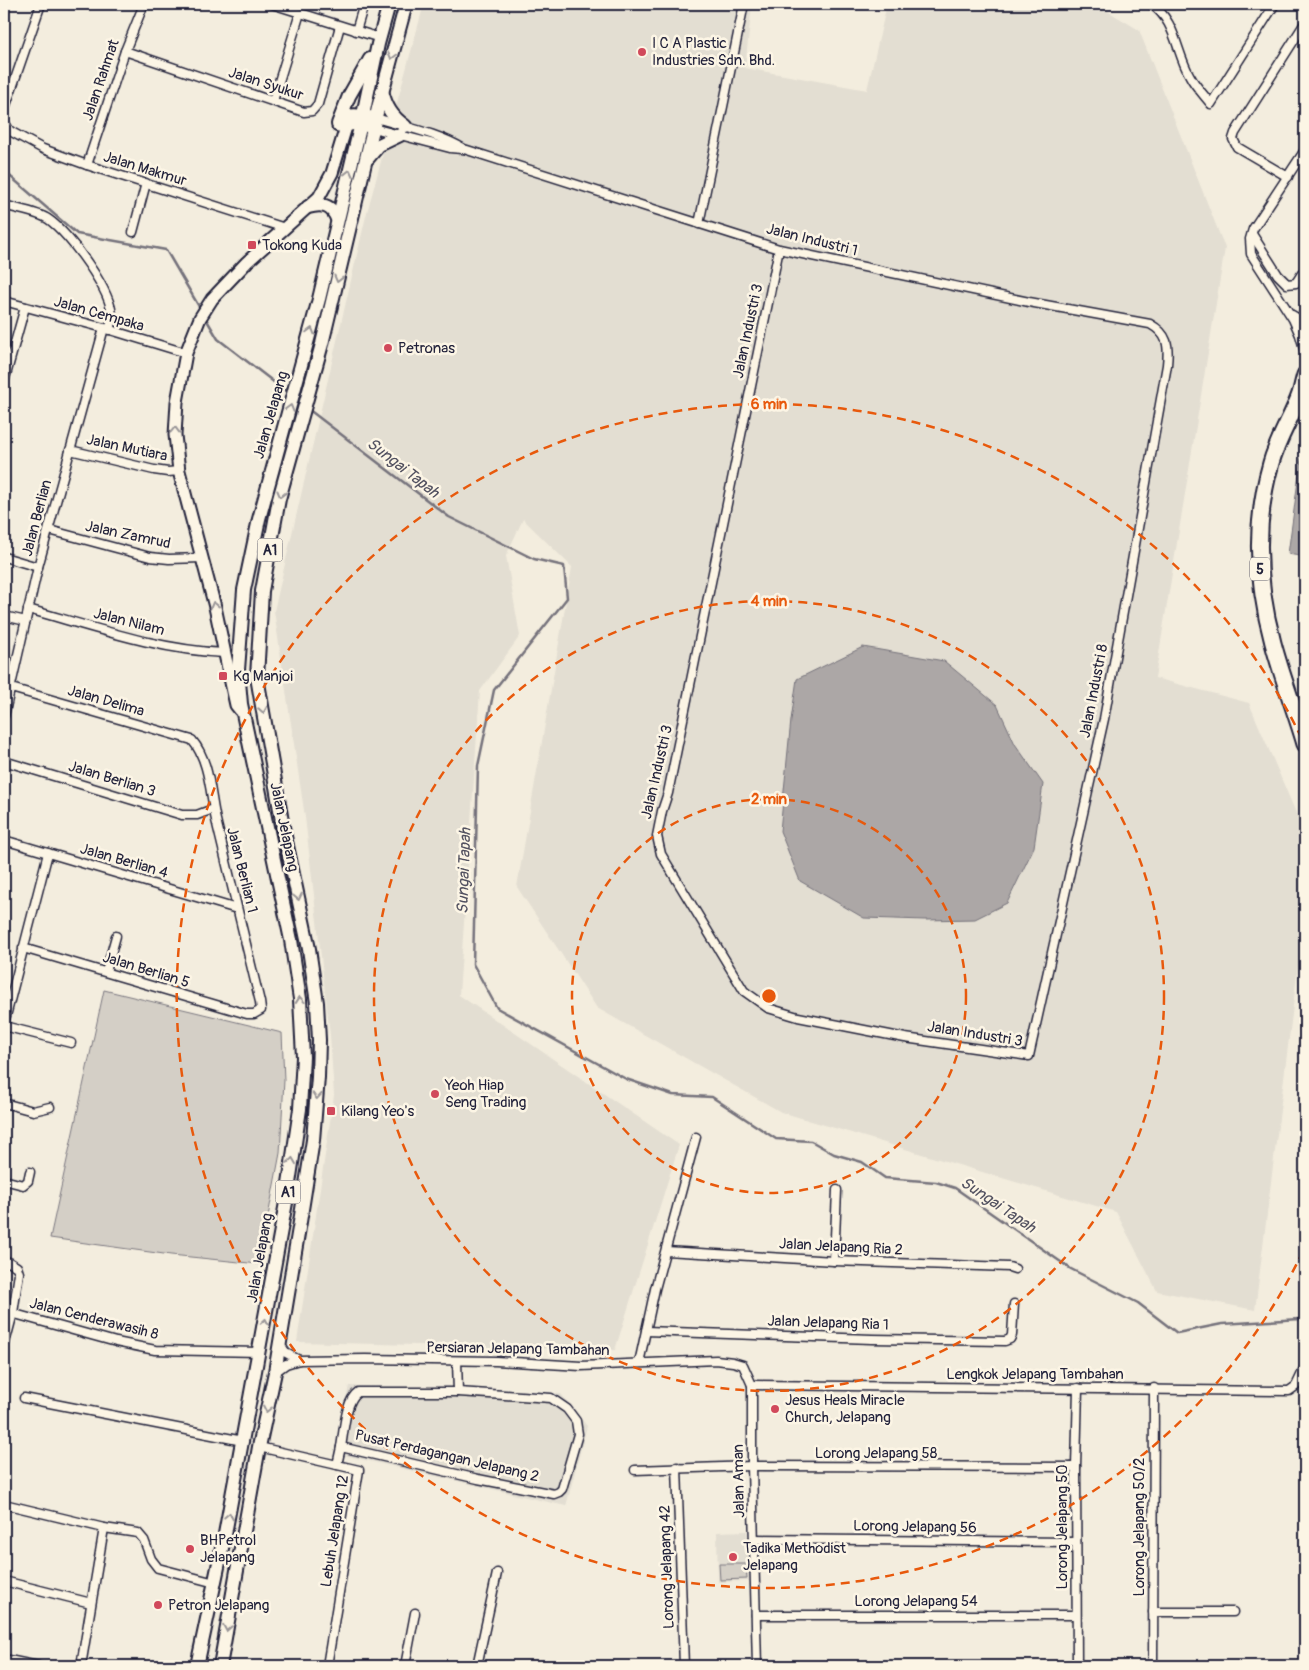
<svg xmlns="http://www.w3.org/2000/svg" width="1309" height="1670" viewBox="0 0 1309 1670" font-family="Pangolin,sans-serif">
<rect width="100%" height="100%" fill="#f3edde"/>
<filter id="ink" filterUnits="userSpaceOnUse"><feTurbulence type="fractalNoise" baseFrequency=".02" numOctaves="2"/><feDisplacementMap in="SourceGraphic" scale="10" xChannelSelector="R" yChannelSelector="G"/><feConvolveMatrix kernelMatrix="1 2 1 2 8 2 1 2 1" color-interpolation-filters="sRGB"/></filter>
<g filter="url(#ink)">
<g fill="#e3ded2">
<path d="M424,4H752L745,68L867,90L887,4H1096L1139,30L1225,248L1155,678L1249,703L1305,834V910L1255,1310L1157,1291L1116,1212L781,1112L597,1008L517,887L572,567L523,519L506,556L520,636L480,691L459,995L679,1145L615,1350L297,1342L334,1095L330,1035L305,817L274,611L366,216Z"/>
<path d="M349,1386L561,1394L587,1426L566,1506L334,1453Z"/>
<path d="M747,1531L749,1581L718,1582L717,1532Z"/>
</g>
<g fill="#d4cfc6" stroke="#7b7880">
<path d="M104,990L282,1033L284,1080L280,1153L259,1264L171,1255L50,1238Z"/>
<path d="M719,1564H746L747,1579L720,1580Z"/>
</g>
<g fill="#aca7a6" stroke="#75727b">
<path d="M1305,447V557L1288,554L1302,451Z"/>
<path d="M863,647L944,661L997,705L1015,744L1043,784L1034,847L1007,903L975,919L925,920L864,918L800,881L780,831L791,720L797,679Z"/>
</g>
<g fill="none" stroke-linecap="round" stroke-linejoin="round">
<g stroke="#75727b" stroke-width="2.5">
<path d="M4,171L77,234L166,250L201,310"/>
<path d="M205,317L218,339L288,393"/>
<path d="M308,409L449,517L534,559L564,566L567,598L494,690L478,766L473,964L497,1008L626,1079L673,1095L712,1097L776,1139L811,1141L834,1154L862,1162L885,1178L936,1182L955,1188L1071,1269L1138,1303L1177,1333L1222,1324L1300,1319L1305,1320"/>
</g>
<g stroke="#22223b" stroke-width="11">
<g id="street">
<path d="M41,4L4,111V122L10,131L43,149L87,165L285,228"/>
<path d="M272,4L380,38"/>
<path d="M1151,4C1176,20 1176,53 1190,76C1195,86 1204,95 1211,104L1275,4"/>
<path d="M356,31L364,4"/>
<path d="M125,51L304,112L312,111L318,104L340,26"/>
<path d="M273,101L300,13"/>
<path d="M376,118C405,127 437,133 464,149L779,249L1029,302L1150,324C1168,334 1169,345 1167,365L1104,719L1029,1056L905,1038L798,1017L768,1008L744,991L661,854L657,836L662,811L668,793L779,249"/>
<path d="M373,128L450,148L462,149"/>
<path d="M1305,150L1253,229L1250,239L1251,254L1293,319L1300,335L1305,352"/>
<path d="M87,165L125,51L144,4"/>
<path d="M1288,177L1237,147L1233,139L1235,133L1305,23"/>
<path d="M4,205C16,209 38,212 48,219C69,233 114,293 112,319C111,322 110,327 109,330"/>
<path d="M699,224L744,4"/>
<path d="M133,232L146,183"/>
<path d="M1252,234L1278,275L1287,284L1296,283L1305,269"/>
<path d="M4,301L104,328L186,353"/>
<path d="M1292,315L1305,323"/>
<path d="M4,382L25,307"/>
<path d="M70,450L154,470L168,472L179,471"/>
<path d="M49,530L150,557L169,559L202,558"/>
<path d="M4,557L38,567"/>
<path d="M28,609C93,627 158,650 225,653"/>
<path d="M4,616L26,621"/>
<path d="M11,688L192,740C210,761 210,794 216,820C230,880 245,941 260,1002L261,1010L254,1014H247L23,948"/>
<path d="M4,716L38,567L104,328"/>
<path d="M4,761L182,815H197L213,809"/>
<path d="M4,840L237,909"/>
<path d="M106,972L116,936"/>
<path d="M4,1024L48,853"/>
<path d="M4,1026L71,1043"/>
<path d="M4,1103L33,1111L50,1107"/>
<path d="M4,1180L23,1185L28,1181L30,1172"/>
<path d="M666,1251L834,1261L1009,1267L1015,1269"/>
<path d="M4,1260L9,1262L17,1267L19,1273L13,1313L4,1347"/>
<path d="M834,1261L837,1190"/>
<path d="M4,1311L116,1342L155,1350L260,1352"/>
<path d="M646,1331L872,1339L1005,1341L1010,1339L1012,1335L1014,1304"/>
<path d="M280,1344L286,1353L299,1360"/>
<path d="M457,1361L458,1392"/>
<path d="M639,1363L655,1289L696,1137"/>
<path d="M275,1372L286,1364L299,1360L365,1359L496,1361L581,1366L716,1360L733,1362L743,1365L752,1385V1466L757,1666"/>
<path d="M752,1385L1289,1391L1296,1386L1305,1367"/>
<path d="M358,1392H458L551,1398L567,1409L576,1421L578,1434L562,1489L559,1492L554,1494L478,1479L341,1447C344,1431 345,1401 358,1392Z"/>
<path d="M24,1398L243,1441"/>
<path d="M259,1447L359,1470L327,1666"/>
<path d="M337,1465L341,1447"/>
<path d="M677,1467L684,1666"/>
<path d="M635,1470L752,1466L1076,1467"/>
<path d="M4,1504L104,1528L138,1533L144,1540L151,1559L158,1568L215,1583"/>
<path d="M754,1539L1076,1542"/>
<path d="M4,1581L91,1603"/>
<path d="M1153,1612H1233"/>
<path d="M756,1615H1076"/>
<path d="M4,1659L38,1666"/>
<path d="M81,1666L104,1528"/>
<path d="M405,1666L415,1613"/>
<path d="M477,1666L497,1573"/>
<path d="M1077,1666L1076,1467L1078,1388"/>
<path d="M1153,1666L1154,1388"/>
</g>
</g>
<g stroke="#22223b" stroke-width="15">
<g id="secondary">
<path d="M338,126C346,111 357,114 371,117"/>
<path d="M240,710L236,705L232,687L215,607L179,471L175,435L177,402L186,353L200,318L212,299L247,262L319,197L332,173L346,127C353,122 361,125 369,127"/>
</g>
</g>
<g stroke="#22223b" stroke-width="16">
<g id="primary">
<path d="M382,91C386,107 392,117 405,126"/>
<path d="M338,124L349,96L370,59"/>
<path d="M368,158L379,145L400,135"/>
<path d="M308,207C322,203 332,205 337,219"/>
<path d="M197,1666L225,1534L287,1197L300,1109L303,1057L300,999L291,940L241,704L238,670L244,590L259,519L319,299L363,115L378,44L389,4"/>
<path d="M220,1666L259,1447L275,1372L300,1222L313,1140L318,1077L319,1040L317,1003L309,949L283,827L257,677L262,591L279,499L322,344L379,104L406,4"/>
</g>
</g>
<g stroke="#22223b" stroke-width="19">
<path id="highway" d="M1305,375C1303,381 1302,388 1300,394C1292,417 1278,438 1271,463C1254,522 1257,584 1273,643C1282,677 1295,710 1305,744"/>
</g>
<use href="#street" stroke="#fcf5e5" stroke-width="8"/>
<use href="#secondary" stroke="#fcf5e5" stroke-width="11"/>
<use href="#primary" stroke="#fcf5e5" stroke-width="12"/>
<use href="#highway" stroke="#fcf5e5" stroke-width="15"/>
</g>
<defs><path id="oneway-chevron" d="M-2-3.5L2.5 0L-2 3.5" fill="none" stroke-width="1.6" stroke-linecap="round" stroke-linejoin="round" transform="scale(1.25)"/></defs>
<g stroke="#9a9698">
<use href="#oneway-chevron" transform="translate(392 56) rotate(105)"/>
<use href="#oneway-chevron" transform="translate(349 173) rotate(-76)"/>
<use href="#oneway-chevron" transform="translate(338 279) rotate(104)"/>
<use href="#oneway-chevron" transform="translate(311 331) rotate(-75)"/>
<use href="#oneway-chevron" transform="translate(290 408) rotate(-74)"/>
<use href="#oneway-chevron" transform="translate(175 430) rotate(-89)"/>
<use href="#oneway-chevron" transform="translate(281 494) rotate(104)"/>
<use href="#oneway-chevron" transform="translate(214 605) rotate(-104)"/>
<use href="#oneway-chevron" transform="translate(263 710) rotate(80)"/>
<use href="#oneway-chevron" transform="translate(298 897) rotate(78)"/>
<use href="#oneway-chevron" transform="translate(300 1000) rotate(-95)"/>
<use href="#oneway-chevron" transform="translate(317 1096) rotate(94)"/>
<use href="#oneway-chevron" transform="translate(292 1161) rotate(-82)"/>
<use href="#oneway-chevron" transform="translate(265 1322) rotate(-80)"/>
<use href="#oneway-chevron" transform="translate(267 1409) rotate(102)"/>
<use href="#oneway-chevron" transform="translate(229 1516) rotate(-79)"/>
<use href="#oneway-chevron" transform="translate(227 1628) rotate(100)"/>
</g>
</g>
<g fill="none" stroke="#e8590c" stroke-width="2.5" stroke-dasharray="9 6">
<circle cx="769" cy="996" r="197"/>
<circle cx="769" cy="996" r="395"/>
<path d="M1303 1251A592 592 0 1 1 1303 741"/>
</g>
<g fill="#d1495b" stroke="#fcf5e5" stroke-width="2">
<circle cx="642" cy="52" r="5"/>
<rect x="247" y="240" width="10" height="10" rx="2.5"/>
<circle cx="388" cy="348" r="5"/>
<rect x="218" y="671" width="10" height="10" rx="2.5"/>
<circle cx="435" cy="1094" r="5"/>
<rect x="326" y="1106" width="10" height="10" rx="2.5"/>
<circle cx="775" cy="1409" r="5"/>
<circle cx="190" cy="1549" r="5"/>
<circle cx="733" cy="1557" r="5"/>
<circle cx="158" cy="1605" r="5"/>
</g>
<g text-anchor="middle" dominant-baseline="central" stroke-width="5" stroke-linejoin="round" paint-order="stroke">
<g fill="#fcf5e5" stroke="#63616e" stroke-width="1">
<rect x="257.5" y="538.5" width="25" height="23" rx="4"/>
<rect x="1250" y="557.5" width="20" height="23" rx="4"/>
<rect x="275.5" y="1180.5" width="25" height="23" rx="4"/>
</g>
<g font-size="14" font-weight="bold" fill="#22223b">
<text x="270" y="550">A1</text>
<text x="1260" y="569">5</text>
<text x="288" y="1192">A1</text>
</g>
<g font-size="15" fill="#22223b" stroke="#fcf5e5" text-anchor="start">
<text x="652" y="43">I C A Plastic<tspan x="652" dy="17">Industries Sdn. Bhd.</tspan></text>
<text x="262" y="245">Tokong Kuda</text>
<text x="398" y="348">Petronas</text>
<text x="233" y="676">Kg Manjoi</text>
<text x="445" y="1085">Yeoh Hiap<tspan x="445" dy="17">Seng Trading</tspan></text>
<text x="341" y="1111">Kilang Yeo's</text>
<text x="785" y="1400">Jesus Heals Miracle<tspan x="785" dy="17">Church, Jelapang</tspan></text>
<text x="200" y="1540">BHPetrol<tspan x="200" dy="17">Jelapang</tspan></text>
<text x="743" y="1548">Tadika Methodist<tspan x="743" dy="17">Jelapang</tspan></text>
<text x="168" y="1605">Petron Jelapang</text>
</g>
<g font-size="15" fill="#22223b" stroke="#fcf5e5">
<text transform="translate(101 80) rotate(-71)">Jalan Rahmat</text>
<text transform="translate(266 84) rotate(18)">Jalan Syukur</text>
<text transform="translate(145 169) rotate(17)">Jalan Makmur</text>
<text transform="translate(812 240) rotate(14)">Jalan Industri 1</text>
<text transform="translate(99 314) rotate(16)">Jalan Cempaka</text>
<text transform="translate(748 331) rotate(-78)">Jalan Industri 3</text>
<text transform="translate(271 415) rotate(-74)">Jalan Jelapang</text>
<text transform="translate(127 448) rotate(12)">Jalan Mutiara</text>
<text transform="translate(37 518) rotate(-75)">Jalan Berlian</text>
<text transform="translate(128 535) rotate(12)">Jalan Zamrud</text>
<text transform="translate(129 622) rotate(14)">Jalan Nilam</text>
<text transform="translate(1094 691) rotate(-79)">Jalan Industri 8</text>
<text transform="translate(106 701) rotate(16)">Jalan Delima</text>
<text transform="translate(657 772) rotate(-77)">Jalan Industri 3</text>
<text transform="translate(112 779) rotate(17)">Jalan Berlian 3</text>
<text transform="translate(284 827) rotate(78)">Jalan Jelapang</text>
<text transform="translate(124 861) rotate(16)">Jalan Berlian 4</text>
<text transform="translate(242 870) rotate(76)">Jalan Berlian 1</text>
<text transform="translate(146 970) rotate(17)">Jalan Berlian 5</text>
<text transform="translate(975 1034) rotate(9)">Jalan Industri 3</text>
<text transform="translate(841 1247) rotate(3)">Jalan Jelapang Ria 2</text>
<text transform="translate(260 1258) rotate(-80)">Jalan Jelapang</text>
<text transform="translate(94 1319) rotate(14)">Jalan Cenderawasih 8</text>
<text transform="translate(828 1323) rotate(2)">Jalan Jelapang Ria 1</text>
<text transform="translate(518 1349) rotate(1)">Persiaran Jelapang Tambahan</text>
<text x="1035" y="1374">Lengkok Jelapang Tambahan</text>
<text x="876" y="1453">Lorong Jelapang 58</text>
<text transform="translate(447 1456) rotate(13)">Pusat Perdagangan Jelapang 2</text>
<text transform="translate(739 1481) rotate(-91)">Jalan Aman</text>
<text transform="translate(915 1527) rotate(1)">Lorong Jelapang 56</text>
<text transform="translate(1062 1527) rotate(-90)">Lorong Jelapang 50</text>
<text transform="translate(1139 1527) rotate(-90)">Lorong Jelapang 50/2</text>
<text transform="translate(335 1531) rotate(-81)">Lebuh Jelapang 12</text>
<text transform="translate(667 1567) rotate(-92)">Lorong Jelapang 42</text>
<text x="916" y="1601">Lorong Jelapang 54</text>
</g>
<g font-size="16" font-style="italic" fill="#525160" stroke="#fcf5e5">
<text transform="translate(403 468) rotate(38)">Sungai Tapah</text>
<text transform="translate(464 871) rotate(-88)">Sungai Tapah</text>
<text transform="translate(998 1205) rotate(34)">Sungai Tapah</text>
</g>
</g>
<circle cx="769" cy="996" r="8" fill="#e8590c" stroke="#fcf5e5" stroke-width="2.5"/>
<g font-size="15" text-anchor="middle" font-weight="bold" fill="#e8590c" stroke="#fcf5e5" stroke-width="5" stroke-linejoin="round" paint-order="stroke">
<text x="769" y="409">6 min</text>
<text x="769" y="606">4 min</text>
<text x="769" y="804">2 min</text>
</g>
<rect width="1309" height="1670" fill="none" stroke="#fcf5e5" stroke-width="20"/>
<rect x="10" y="10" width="1289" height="1650" fill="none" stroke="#22223b" stroke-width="2" filter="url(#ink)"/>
</svg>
